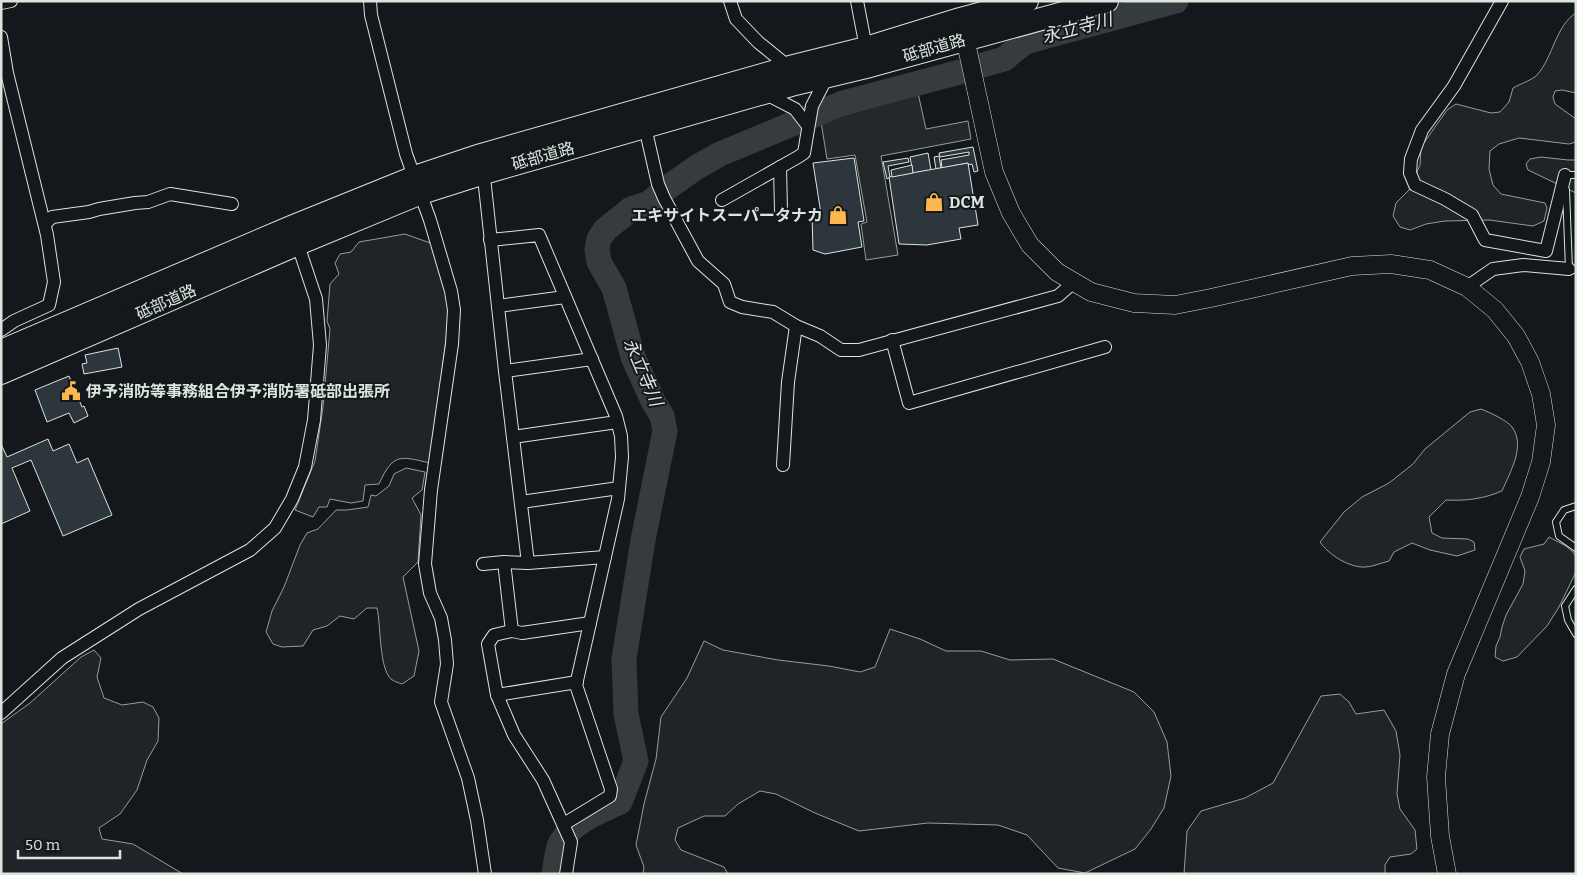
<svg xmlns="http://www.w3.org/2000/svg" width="1577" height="875" viewBox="0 0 1577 875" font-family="Bitter,'Noto Sans JP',serif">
<rect width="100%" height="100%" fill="#14181c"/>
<g fill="#202428" stroke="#939e99">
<path d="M1576,13V93L1562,90L1555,91L1553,97L1555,104L1576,119V142L1569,144L1519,138L1499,144L1490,151L1489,169L1493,185L1501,194L1545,203L1547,208L1544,221L1533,226L1489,220L1445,221L1426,224L1410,230L1400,227L1393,216L1396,203L1409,190L1420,165L1421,147L1447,110L1456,104L1491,113L1500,112L1509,102L1513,88C1520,84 1532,80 1537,75C1553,57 1556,25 1576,13Z"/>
<path d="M1541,157L1568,160H1576V193L1528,170L1526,164L1530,159Z"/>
<path d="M405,234L433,244L450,309L430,463C400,456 393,453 379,484L365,485L363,501L351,503L330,499L327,507H319L313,517L295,510L315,461L323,407L330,329L327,321L330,284L339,274L335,263L340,254L351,252L359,242Z"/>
<path d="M1481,409C1489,412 1508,421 1512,427C1526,446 1510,472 1502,491C1483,499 1466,501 1446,500L1429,517L1432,533L1442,538L1468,539L1474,542L1475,550L1457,556L1430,550L1412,543L1394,552L1389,561C1381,563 1372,567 1365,567C1349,568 1328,554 1320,542L1344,512L1362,497L1389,483L1413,464L1425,449L1470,412Z"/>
<path d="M406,468L425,472L422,490L412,498L421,515L418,562L403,577L419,651L414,676L402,684C399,683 393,681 391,679C379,668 381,626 377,608H367L354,619L340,616L327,626L313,630L303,646L282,647L273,644L266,632L272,611L284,587L300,545L307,533L318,529L336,510H347L368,507L371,495L376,496L389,486L394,474Z"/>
<path d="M1549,537L1566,546L1573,552L1576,557V572L1559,607L1547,626L1517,657L1503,661L1495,657L1496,646L1500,637L1502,627L1506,615L1523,584L1525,571L1520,557L1524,549L1544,544Z"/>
<path d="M890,629L920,639L946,651H981L1010,660L1053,659L1134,692L1154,712L1167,742L1171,776L1164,808L1151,829L1135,849L1085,873L1058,868L1027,835L998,825L928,823L859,831L815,813L776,794L760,791L738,804L725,816H704L678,828L675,840L681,850L724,867L728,874H643L644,867L636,845L644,804L656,759L661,717L687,678L704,641L723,650L778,660L829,666L860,672L875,667Z"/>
<path d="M94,650L101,658L97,677L104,698L122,705L143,702L153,707L159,718L158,741L147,760L137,790L120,814L99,828L102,839L133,844L183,874H1V724L30,703L81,657Z"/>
<path d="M1340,694L1349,702L1356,714L1384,710L1396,731L1400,755L1397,794L1400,809L1415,830L1417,849L1411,854L1390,857L1385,865V874H1184L1187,831L1201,811L1245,798L1273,783L1321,696Z"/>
</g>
<path fill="#24282b" stroke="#939e99" d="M918,93L926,129L968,121L971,139L881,156L898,255L866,260L861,224L867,222L855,155L827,159L821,122Z"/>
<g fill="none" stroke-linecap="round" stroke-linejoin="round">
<g stroke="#363b3e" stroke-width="25">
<path d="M983,65L1004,59L1025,42L1176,1"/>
<path d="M554,874C556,864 556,851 561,842C574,821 598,812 620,802L636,761L626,714L624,659L643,540L665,431L662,416L654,403L633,357L614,288L599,262L597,250L599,239L605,230L631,209L649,203L667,188L697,167L720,154L843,103L960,72"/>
</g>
</g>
<g fill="#2c363c" stroke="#d8e6dc">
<path d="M973,147L978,171L974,172L972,164L968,165V163L942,168L941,160L969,155V152L940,157L939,153Z"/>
<path d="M928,153L931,170L913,173L910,157Z"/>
<path d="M939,156L941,168L936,169L934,157Z"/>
<path d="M854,158L864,221L858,222L862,247L825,254L813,250L812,216L821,214L813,163Z"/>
<path d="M908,158L909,162L888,166L890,177L887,179L883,162Z"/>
<path d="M968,163L978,225L959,228L961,239L927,245L899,244L889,177Z"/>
<path d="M912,165L913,173L892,177L891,170Z"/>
<path d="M118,348L122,367L84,374L82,364L87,363L85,355Z"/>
<path d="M69,376L82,407L84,406L88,416L74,423L69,413L47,422L35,390Z"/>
<path d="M48,439L53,451L69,444L77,463L88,458L112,515L63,536L31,460L12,468L30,511L1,524V444L7,457Z"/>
</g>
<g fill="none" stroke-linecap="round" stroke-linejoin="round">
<g stroke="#d8e6dc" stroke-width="8">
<g id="lane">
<path d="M1565,177V175H1576"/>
<path d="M1566,190L1569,269L1576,270"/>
<path d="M1576,506L1564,510L1556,522L1559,536L1576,548"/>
<path d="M1576,589L1565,606L1568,620L1576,634"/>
</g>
</g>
<g stroke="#d8e6dc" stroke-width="14">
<g id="street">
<path d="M370,1L371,15L406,154L430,220L451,291L454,310L452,344L431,490L425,564L430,593L441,618L445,640L447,664L441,702L468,778L477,820L485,874"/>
<path d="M730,1L736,19L758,42L790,68"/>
<path d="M857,1L867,53"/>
<path d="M1502,1L1454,86L1422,130L1411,159L1410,173L1415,185L1445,199L1472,215L1485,240L1546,251L1565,175"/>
<path d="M1,3L11,1"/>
<path d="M1,37L7,73L47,235L54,282L49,305L14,321L1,330"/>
<path d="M764,93L795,109L808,126"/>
<path d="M645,127L658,184L664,198L698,261L724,284L730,302L742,307L773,312L796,326L820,336L841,350H859L1058,296L1074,282"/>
<path d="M780,167L781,211"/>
<path d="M483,168L505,371L528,563"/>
<path d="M722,200L798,157L804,153L812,106L827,77"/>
<path d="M45,224L52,217L89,212L99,209L135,203L148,202L170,194L232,204"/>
<path d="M490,240L539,235L616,416L621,436L622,457L618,499L576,685L611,789L610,796L564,824"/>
<path d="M1467,287L1493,269L1523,265L1569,269"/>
<path d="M498,306L565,297"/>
<path d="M892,340L909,403L1105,347"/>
<path d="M505,371L592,359"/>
<path d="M513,437L617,422"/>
<path d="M783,465L788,382L796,326"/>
<path d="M521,502L619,488"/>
<path d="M504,562L512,631"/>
<path d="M483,564L504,562L528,563L605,557"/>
<path d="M497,695L577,682"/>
<path d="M1,713L62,658L139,609L250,550L275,528L292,499L305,467L314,420L320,345L316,299L296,239"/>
<path d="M566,874L571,842L543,780L514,735L497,695L488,644L494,635L512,631L522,633L590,623"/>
</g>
</g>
<g stroke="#d8e6dc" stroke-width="19">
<path id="secondary" d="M963,29L994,172L1011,213L1030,245L1057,272L1091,292L1134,303L1175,305L1211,298L1352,266L1391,264L1430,270L1467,287L1495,310L1516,336L1530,362L1541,394L1546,425L1541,462L1530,497L1456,674L1440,734L1436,777L1440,836L1447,874"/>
</g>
<g stroke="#d8e6dc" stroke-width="24">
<g id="highway">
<path d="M1,351L291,227L415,177L481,155L790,67L866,48L960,19L1027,1"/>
<path d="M1,373L298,244L421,193L484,173L795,84L870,66L1107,1"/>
</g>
</g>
<use href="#lane" stroke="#14181c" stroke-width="6"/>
<use href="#street" stroke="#14181c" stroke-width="12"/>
<use href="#secondary" stroke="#14181c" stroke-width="18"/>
<use href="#highway" stroke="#14181c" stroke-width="22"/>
</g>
<defs>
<g id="shop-bare" transform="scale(1.5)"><path d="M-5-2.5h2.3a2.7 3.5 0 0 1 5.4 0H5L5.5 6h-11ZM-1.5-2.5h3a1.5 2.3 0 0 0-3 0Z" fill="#ffb74d" stroke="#14181c" stroke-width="2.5" paint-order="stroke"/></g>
<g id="civic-bare" transform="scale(1.5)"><path d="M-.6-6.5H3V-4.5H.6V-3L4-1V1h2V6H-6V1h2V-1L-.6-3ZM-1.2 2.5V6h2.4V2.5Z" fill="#ffb74d" stroke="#14181c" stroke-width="2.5" paint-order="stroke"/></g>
</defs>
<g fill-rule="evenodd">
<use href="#shop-bare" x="934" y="202"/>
<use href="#shop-bare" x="838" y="215"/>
<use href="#civic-bare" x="71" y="391"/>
</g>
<g text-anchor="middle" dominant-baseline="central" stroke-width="4" stroke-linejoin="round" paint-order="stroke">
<g font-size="16" fill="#d8e6dc" stroke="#14181c">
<text transform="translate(934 48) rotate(-16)">砥部道路</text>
<text transform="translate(543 156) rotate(-16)">砥部道路</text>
<text transform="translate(166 302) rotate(-24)">砥部道路</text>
</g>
<g font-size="16" font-weight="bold" fill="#d8e6dc" stroke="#14181c" text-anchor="start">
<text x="949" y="202">DCM</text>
<text x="823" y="215" text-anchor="end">エキサイトスーパータナカ</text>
<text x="86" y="391">伊予消防等事務組合伊予消防署砥部出張所</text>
</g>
<g font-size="18" font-style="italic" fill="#d8e6dc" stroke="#14181c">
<text transform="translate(1077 28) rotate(-15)">永立寺川</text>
<text transform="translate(643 372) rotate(67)">永立寺川</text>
</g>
</g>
<rect width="1577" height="875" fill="none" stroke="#d8e6dc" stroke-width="5"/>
<path d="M18 850v8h102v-8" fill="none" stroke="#d8e6dc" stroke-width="2.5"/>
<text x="25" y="850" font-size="15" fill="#d8e6dc" stroke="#14181c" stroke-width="4" paint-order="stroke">50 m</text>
</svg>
